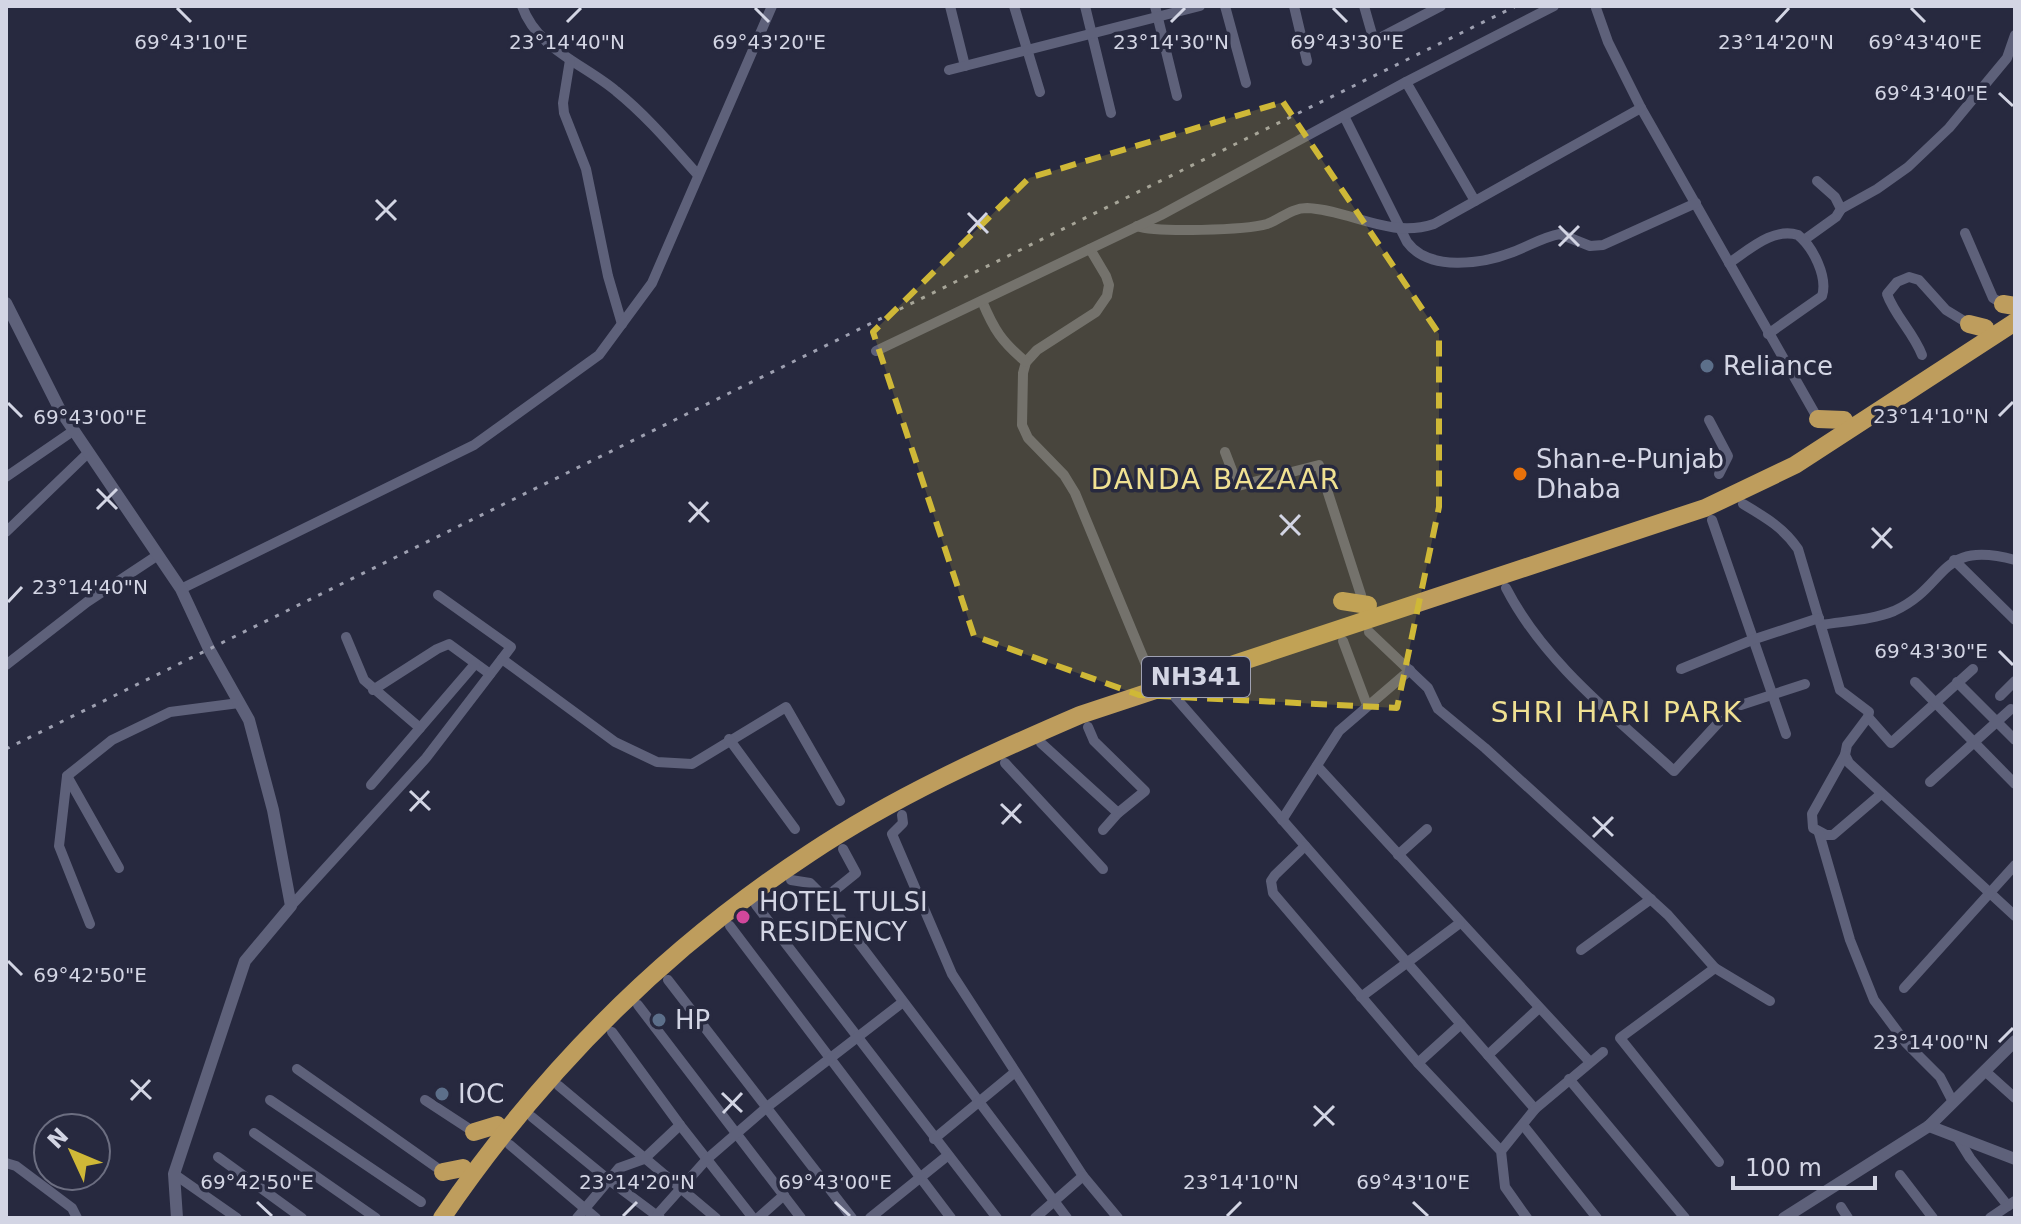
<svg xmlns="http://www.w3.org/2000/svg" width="2021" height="1224" viewBox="0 0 2021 1224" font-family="'DejaVu Sans',sans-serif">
<rect width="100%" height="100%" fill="#27293f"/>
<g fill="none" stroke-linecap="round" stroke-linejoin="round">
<g stroke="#5e617a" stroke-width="10">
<path d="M522,6C537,49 584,64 616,91C647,116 672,146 698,175"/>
<path d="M950,6L965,66"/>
<path d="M1014,6L1040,92"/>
<path d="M1085,6L1111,113"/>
<path d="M1155,6L1177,96"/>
<path d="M1225,6L1246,83"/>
<path d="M1294,6L1307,61"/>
<path d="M1364,6L1374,41L1441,6"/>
<path d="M1596,8L1608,42L1641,108L1818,419"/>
<path d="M570,60L563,103L564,113L586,169L608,276L622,324"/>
<path d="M949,70L1200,6"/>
<path d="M1406,82L1475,201"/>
<path d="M1344,116L1407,242C1429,272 1482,264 1513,252C1529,246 1543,237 1560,234L1590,246L1603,245L1696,203"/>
<path d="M1841,209L1877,189L1908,167L1949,128L2007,58L2015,35"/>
<path d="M1137,226C1157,233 1246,230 1267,224C1281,219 1291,208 1307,208C1351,210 1389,239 1434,224L1641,108"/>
<path d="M1965,233L1993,298L2003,304"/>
<path d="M1804,240L1836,217L1841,209L1835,197L1817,181"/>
<path d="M1090,249L1106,276L1109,285L1107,296L1096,312L1037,350L1026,362L1023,373L1022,425L1028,438L1064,475L1075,493L1147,667"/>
<path d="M1729,263C1749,250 1773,227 1798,235C1813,247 1828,277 1822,296L1768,334"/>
<path d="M982,301C994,330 1002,342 1026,362"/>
<path d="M876,351L1161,215L1406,82L1554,6"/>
<path d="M1922,355C1913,332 1895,316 1887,294L1897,282L1909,277L1919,280L1946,310L1969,324"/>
<path d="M1709,420L1728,456L1719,474"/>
<path d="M1225,452L1238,486L1319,465L1361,595"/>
<path d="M6,477L73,431"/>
<path d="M1743,504C1765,517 1784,528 1798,549L1840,690L1869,712L1868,717L1891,743L1973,669"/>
<path d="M1712,520L1786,734"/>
<path d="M6,532L88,453"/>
<path d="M1954,560L2015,620"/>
<path d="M1506,588C1544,662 1614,716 1674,771L1720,721"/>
<path d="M181,589L474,445L599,355L652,283L772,6"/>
<path d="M1821,625C1845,621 1872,620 1894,611C1949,586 1937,539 2015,560"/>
<path d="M1369,632L1428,688L1438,709L1485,748L1668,915L1715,968L1770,1001"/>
<path d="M346,637L364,680L420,728"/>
<path d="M1343,641L1367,705"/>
<path d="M502,659L615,742L657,762L692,764L786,707L840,801"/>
<path d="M6,665L87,602L158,555"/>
<path d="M1681,669L1752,640L1819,618"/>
<path d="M1915,682L2015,784"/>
<path d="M1957,682L2015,740"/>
<path d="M373,690L437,649L449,644L490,674"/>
<path d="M2000,696L2015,681"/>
<path d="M1175,697L1535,1109"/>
<path d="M1741,705L1805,684"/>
<path d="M1868,717L1847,745L1845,755L1849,763L2015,916"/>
<path d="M1088,727L1094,741L1145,791L1118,813L1103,830"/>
<path d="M729,739L795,829"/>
<path d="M1041,743L1118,813"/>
<path d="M1845,755L1812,814L1813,828L1826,835H1833L1881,794"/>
<path d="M1005,763L1103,869"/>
<path d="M1317,766L1589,1061"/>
<path d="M67,776L119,868"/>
<path d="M1930,782L2011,709"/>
<path d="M371,785L475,664"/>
<path d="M902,815L903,823L892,834L952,974L1083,1176L1118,1218"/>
<path d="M1282,820L1339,731L1410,670"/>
<path d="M1819,833L1850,940L1874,1000L1906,1043L1940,1077L1953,1102"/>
<path d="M1305,846L1275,875L1271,881L1273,893L1418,1063L1501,1151L1505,1187L1527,1218"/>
<path d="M1398,855L1427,829"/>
<path d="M791,880L810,883L825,898L1067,1218"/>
<path d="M825,898L856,873L843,849"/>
<path d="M756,905L997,1218"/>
<path d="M291,906L426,758L511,647L438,595"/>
<path d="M90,924L59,846L67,776L112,740L170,712L239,703"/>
<path d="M730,926L951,1218"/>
<path d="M1581,950L1651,899"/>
<path d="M1715,968L1620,1038L1719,1162"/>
<path d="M668,980L852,1218"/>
<path d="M1904,988L2015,865"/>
<path d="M1361,997L1460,923"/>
<path d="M638,1005L801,1218"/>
<path d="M612,1032L680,1125L753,1218"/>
<path d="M1488,1055L1539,1008"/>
<path d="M1418,1063L1461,1024"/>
<path d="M297,1069L443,1172"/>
<path d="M1985,1071L2015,1098"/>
<path d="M1569,1079L1685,1218"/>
<path d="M559,1086L716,1218"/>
<path d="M270,1100L421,1202"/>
<path d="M425,1100L474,1132"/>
<path d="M532,1117L609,1180L660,1218"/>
<path d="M1523,1125L1597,1218"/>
<path d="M254,1133L376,1218"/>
<path d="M1957,1137L1970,1158L2008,1206"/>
<path d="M934,1139L1015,1072"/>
<path d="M510,1145L596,1218"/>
<path d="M1501,1151L1535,1109L1603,1052"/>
<path d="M218,1157L302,1218"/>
<path d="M6,1163L16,1166L72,1208L77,1218"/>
<path d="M174,1174L237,1218"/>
<path d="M1900,1175L1933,1218"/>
<path d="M1841,1207L1848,1218"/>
<path d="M657,1215L707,1159L767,1107L903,1002"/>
<path d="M577,1218L619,1168L644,1159L680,1125"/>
<path d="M758,1218L784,1195"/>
<path d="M870,1218L947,1156"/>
<path d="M1035,1218L1083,1176"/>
<path d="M1990,1218L2015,1201"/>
</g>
<g stroke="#5e617a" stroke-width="12">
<path d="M6,303L60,410L181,589L209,649L249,720L273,810L291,906L245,961L174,1174L177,1218"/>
<path d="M1929,1126L2015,1159"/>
<path d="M1784,1218L1929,1126L2015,1041"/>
</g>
<g stroke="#be9d5d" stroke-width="18">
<path d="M2003,304L2015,306"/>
<path d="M1969,324L1985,328"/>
<path d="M1818,419L1844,420"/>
<path d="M1342,601L1368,605"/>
<path d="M474,1132L497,1125"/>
<path d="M443,1172L463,1168"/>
<path d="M442,1218C540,1074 664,949 810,853C894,797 987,755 1080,715L1705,508L1795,465L2015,322"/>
</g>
<path stroke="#9ea0b1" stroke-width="3" stroke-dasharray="4 8" stroke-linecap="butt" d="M6,749L1516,6"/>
</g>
<path fill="#cfb837" fill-opacity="0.2" stroke="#cfb837" stroke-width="6" stroke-dasharray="16 10" stroke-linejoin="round" d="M1283,102L1439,334V507L1397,708L1139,695L974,636L873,332L1029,178Z"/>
<path fill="none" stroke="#d3d5e4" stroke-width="3" d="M177,8L191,22M755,8L769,22M1333,8L1347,22M1911,8L1925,22M567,22L581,8M1171,22L1185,8M1776,22L1789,8M1999,93L2013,106M376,200L396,220M968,213L988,233M376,220L396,200M1559,226L1579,246M968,233L987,213M1559,246L1579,226M8,403L22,417M1999,416L2013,402M97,489L117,509M689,502L709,522M97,509L117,489M1280,515L1300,535M689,522L708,502M1872,528L1892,548M1281,535L1300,515M1872,548L1891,528M8,602L22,587M1999,651L2013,665M410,791L430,810M1001,804L1021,823M410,811L429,791M1593,817L1613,836M1002,824L1021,804M1593,837L1613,817M8,961L22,975M1999,1042L2013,1028M131,1080L151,1099M722,1093L742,1112M131,1100L150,1080M1314,1106L1334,1125M723,1113L742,1093M1314,1126L1334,1106M257,1202L272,1216M835,1202L850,1216M1413,1202L1428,1216M623,1216L637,1202M1227,1216L1241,1202"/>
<g fill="#5c6f8a" stroke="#27293f" stroke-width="3">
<circle cx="1707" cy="366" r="8"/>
<circle cx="659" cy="1020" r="8"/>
<circle cx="442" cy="1094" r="8"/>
</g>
<circle fill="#e8710a" stroke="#27293f" stroke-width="3" cx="1520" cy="474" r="8"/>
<circle fill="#d1479c" stroke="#27293f" stroke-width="3" cx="743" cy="917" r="8"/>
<g text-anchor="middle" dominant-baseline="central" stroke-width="7" stroke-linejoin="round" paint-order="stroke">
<rect fill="#27293f" stroke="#9fa1b2" stroke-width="2" x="1142" y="657" width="108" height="40" rx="6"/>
<g font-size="24" font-weight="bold" fill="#d3d5e4">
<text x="1196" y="677">NH341</text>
</g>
<g font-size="26" fill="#d3d5e4" stroke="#27293f" text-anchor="start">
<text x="1723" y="366">Reliance</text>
<text x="1536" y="459">Shan-e-Punjab<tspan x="1536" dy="30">Dhaba</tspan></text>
<text x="759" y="902">HOTEL TULSI<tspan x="759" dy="30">RESIDENCY</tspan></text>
<text x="675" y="1020">HP</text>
<text x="458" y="1094">IOC</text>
</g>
<g font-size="28" letter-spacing="2" fill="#f0e192" stroke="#27293f">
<text x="1216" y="479">DANDA BAZAAR</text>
<text x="1617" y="712">SHRI HARI PARK</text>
</g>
</g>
<g font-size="20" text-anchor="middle" fill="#d3d5e4" stroke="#27293f" stroke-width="7" stroke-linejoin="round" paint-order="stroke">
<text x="191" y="49">69°43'10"E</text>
<text x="769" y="49">69°43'20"E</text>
<text x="1347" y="49">69°43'30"E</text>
<text x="1925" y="49">69°43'40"E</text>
<text x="567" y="49">23°14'40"N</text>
<text x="1171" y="49">23°14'30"N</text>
<text x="1776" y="49">23°14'20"N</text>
<text x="1931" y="100">69°43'40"E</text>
<text x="1931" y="423">23°14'10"N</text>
<text x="90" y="424">69°43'00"E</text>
<text x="90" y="594">23°14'40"N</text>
<text x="1931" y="658">69°43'30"E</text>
<text x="90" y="982">69°42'50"E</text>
<text x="1931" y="1049">23°14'00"N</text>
<text x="637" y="1189">23°14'20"N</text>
<text x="1241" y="1189">23°14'10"N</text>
<text x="257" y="1189">69°42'50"E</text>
<text x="835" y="1189">69°43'00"E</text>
<text x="1413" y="1189">69°43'10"E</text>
</g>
<rect width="2021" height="1224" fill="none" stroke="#d3d5e4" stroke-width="16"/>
<g transform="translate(72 1152) rotate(314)"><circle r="38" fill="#27293f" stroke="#6c6e81" stroke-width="2"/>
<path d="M0-6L14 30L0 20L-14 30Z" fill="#cfb837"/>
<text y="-12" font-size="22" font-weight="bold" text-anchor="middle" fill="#d3d5e4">N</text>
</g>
<path d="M1733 1176v12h142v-12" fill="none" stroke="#d3d5e4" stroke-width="4"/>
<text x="1745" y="1176" font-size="24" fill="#d3d5e4" stroke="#27293f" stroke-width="6" paint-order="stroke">100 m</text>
</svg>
